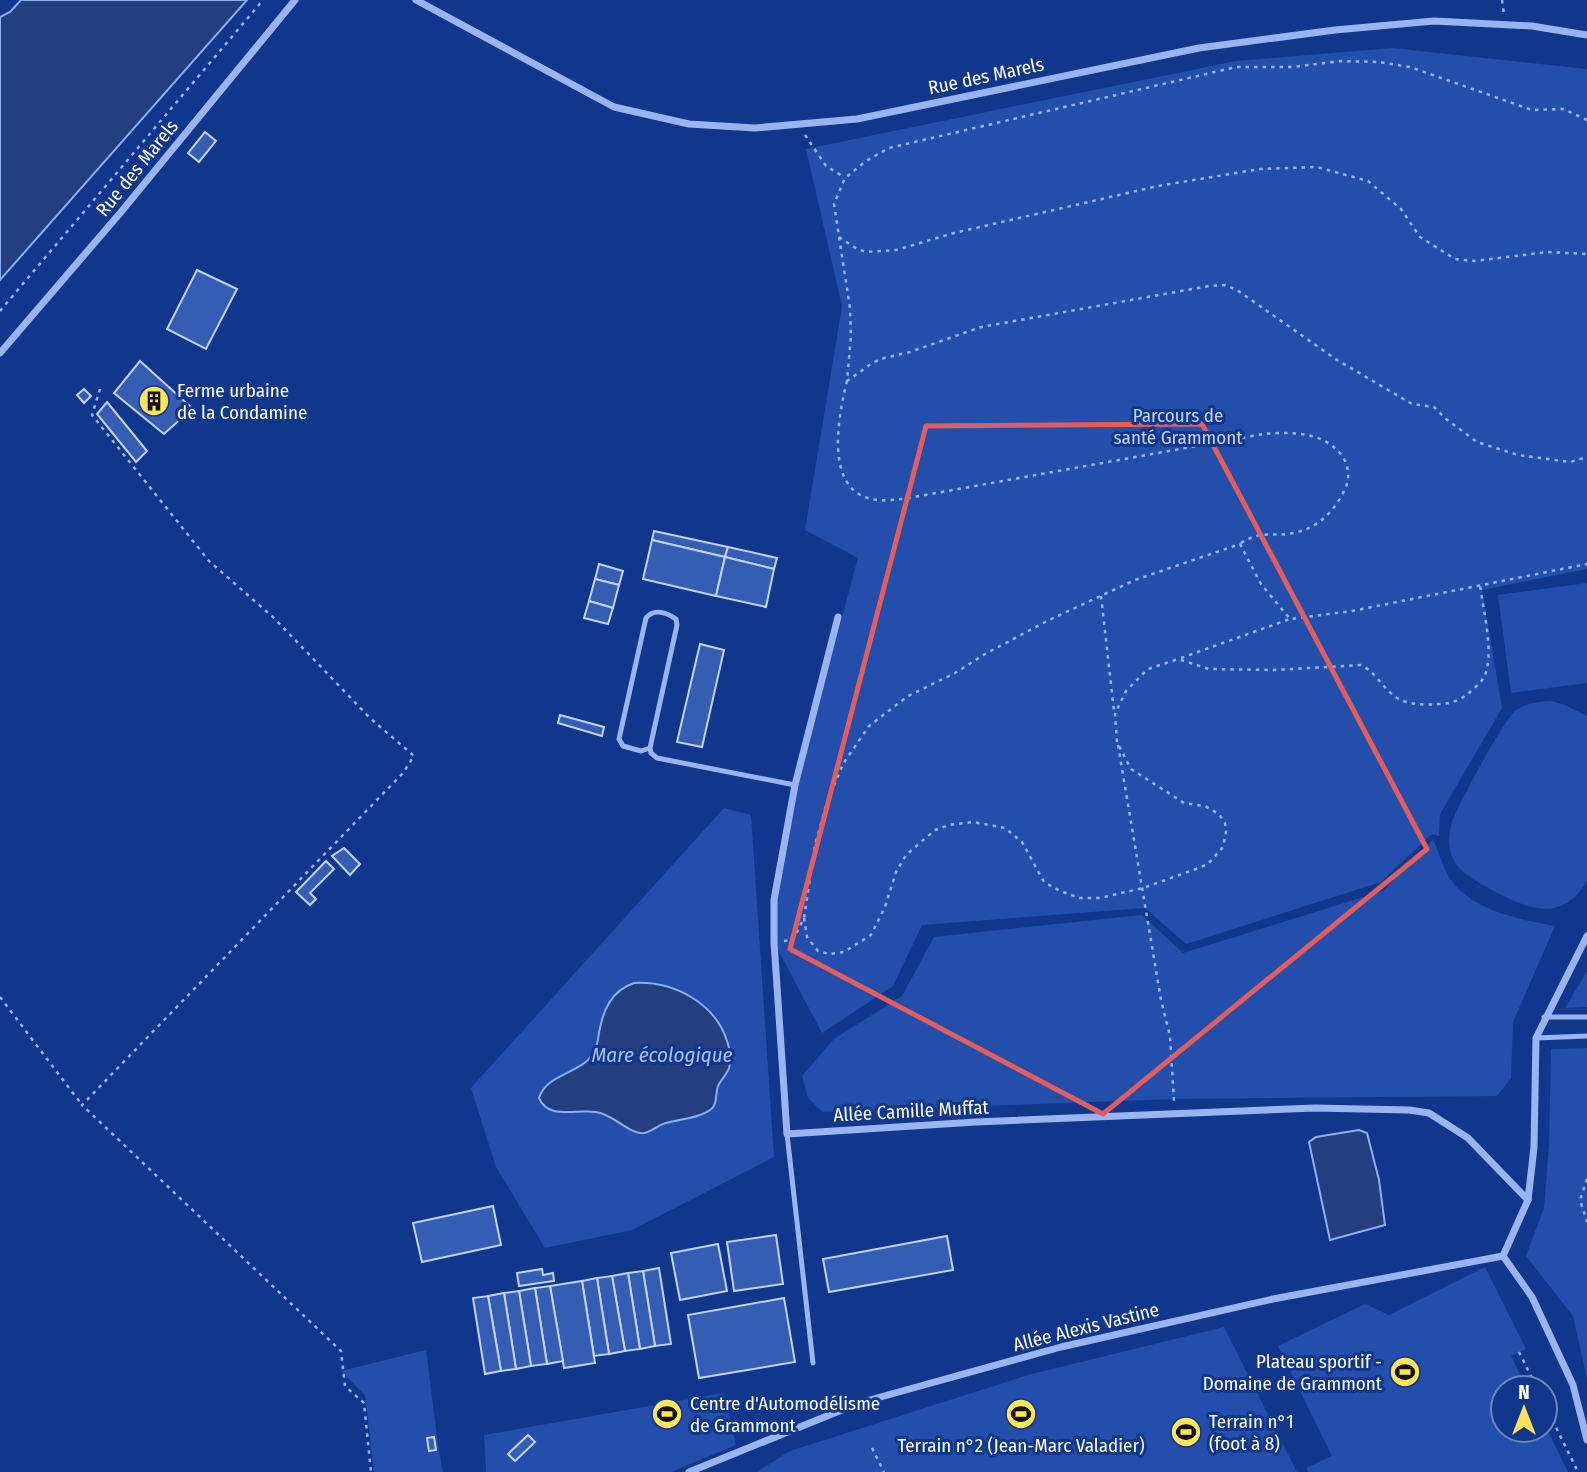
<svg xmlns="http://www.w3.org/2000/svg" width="1587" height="1472" viewBox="0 0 1587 1472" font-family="'Fira Sans Condensed',sans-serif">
<rect width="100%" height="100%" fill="#11378c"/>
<g fill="#234eab">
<path d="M1393,48L1587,69V569L1482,590L1502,708L1440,814L1439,836L1432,834L1381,882L1186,944L1145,908L922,925L893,986L822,1033L774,942V900L787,819L858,558L805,530L842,306L806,149L1236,61Z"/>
<path d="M1587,583V683L1511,693L1498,595Z"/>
<path d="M1551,701L1565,705L1587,716V881C1561,925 1525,908 1490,889C1475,880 1457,872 1451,854C1448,844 1449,832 1452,822C1457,806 1504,720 1515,711C1526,703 1537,702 1551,701Z"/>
<path d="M724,808L751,815L774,1157L632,1230L545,1248L496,1167L471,1088Z"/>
<path d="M1433,839C1439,853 1444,872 1454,884C1478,912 1522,920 1555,926L1513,1022L1511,1078L1497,1096L1174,1099L823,1112L808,1098L802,1076L834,1039L902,996L934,937L1142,915L1183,953L1383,891Z"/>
<path d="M1587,971V1007L1565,1008Z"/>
<path d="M1587,1048V1378L1573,1316L1526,1256L1544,1208L1549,1146L1551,1049Z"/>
<path d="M1485,1267L1526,1349L1511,1356L1527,1388H1503V1430H1545V1425L1568,1472H1308L1306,1468L1332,1456L1278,1346L1365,1304L1389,1315Z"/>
<path d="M1224,1327L1297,1472H757L790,1451L1028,1375Z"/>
<path d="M426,1350L438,1445L443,1472H374L365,1395L341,1371Z"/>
<path d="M724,1393L736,1445L671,1472H486L484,1435Z"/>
</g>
<g fill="#233f7f" stroke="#8baef5" stroke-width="2">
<path d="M21,0H247L0,280V17L10,12Z"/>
<path d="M634,983C674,981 715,1003 727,1041C730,1050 732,1059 729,1068C727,1074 721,1080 718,1086C715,1094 718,1105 710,1110C698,1119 677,1119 663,1124C657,1126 651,1132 644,1133C630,1135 613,1114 596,1112C576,1109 548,1120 539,1098C546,1074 580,1074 593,1054C597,1048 598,1041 599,1033C603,1010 611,991 634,983Z"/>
<path d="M1359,1130L1367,1133L1379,1180L1385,1225L1330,1240L1309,1142L1316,1137Z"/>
</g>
<g fill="#355db4" stroke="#c0d3fd" stroke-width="2">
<path d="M205,132L216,141L199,162L188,153Z"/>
<path d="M197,270L237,289L206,349L167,329Z"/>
<path d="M140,361L192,408L193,412L187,418L185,415L164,434L114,393Z"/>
<path d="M84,389L91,396L84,403L77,395Z"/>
<path d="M107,402L147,451L136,462L97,414Z"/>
<path d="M654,531L728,547L725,557L652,540Z"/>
<path d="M652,540L725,557L716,596L643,579Z"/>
<path d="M728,547L777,558L774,569L725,557Z"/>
<path d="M725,557L774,569L766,607L716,596Z"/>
<path d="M599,564L623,571L619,585L595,579Z"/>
<path d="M595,579L619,585L613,608L589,601Z"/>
<path d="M589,601L613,608L608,624L584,618Z"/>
<path d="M700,644L724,650L702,747L677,742Z"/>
<path d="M560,715L604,727L602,736L558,723Z"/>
<path d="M344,848L360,864L350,875L332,856Z"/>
<path d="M326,861L334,869L310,893L316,899L310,905L296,892Z"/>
<path d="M493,1206L501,1245L422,1262L413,1223Z"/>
<path d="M776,1235L783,1284L734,1291L727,1242Z"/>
<path d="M947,1236L953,1270L829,1292L823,1259Z"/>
<path d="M718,1244L727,1291L680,1300L671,1253Z"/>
<path d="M659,1268L671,1344L655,1346L643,1271Z"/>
<path d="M542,1269L543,1275L553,1273L554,1281L519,1286L517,1273Z"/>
<path d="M643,1271L655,1346L640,1349L628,1273Z"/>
<path d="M628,1273L640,1349L625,1351L612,1276Z"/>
<path d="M612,1276L625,1351L609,1354L597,1278Z"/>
<path d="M597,1278L609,1354L594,1356L582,1281Z"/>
<path d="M582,1281L595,1363L564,1368L550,1286Z"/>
<path d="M550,1286L563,1361L547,1364L535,1288Z"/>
<path d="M535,1288L547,1364L531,1366L519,1291Z"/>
<path d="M519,1291L531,1366L516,1369L504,1293Z"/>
<path d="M504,1293L516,1369L501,1371L488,1296Z"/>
<path d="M488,1296L501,1371L485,1374L473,1298Z"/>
<path d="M784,1298L795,1362L699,1378L688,1315Z"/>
<path d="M528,1435L535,1442L515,1461L508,1454Z"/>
<path d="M434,1437L436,1450L429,1451L427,1438Z"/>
</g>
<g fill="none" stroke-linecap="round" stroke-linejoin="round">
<g stroke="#99b5f1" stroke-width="2.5" stroke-dasharray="3.5 5" stroke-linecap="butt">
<path d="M1502,0L1504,14"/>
<path d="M1587,120L1563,109L1532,110L1410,67L1379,62L1341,61L1292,67H1236L889,148L866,161L845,178L834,204L850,308L851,336L847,381L874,362L884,358L910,352L981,327L1209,286L1225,285L1237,290L1337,360L1412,404L1434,407L1446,419L1477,442L1518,455L1570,462L1587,457"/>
<path d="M805,135L826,166L844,177"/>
<path d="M839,237L857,249L867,252L896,250L954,233L1158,186L1260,169L1317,167L1368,181L1401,209L1420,237L1455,259L1474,261L1548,252L1587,254"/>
<path d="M0,311L263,0"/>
<path d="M847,381C839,413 825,482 865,497C877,502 891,500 903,499L1263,434C1289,432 1320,431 1339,452C1349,463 1351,478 1344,491C1332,515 1314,531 1287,534C1265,536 1261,531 1241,543"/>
<path d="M100,389L92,415L209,561L274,618L370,718L414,756L403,773L82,1105L341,1351L345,1386L364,1403L371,1472"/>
<path d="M1101,596L1114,711"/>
<path d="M1181,658L1290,619"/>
<path d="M1118,745L1161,1000L1170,1036L1174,1101"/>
<path d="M804,918L807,937L818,951L829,954L844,952L871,935L885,907L896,872L906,855L935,830L949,825L973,822L1005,828L1022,842L1044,882L1060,891L1080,898H1100L1143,888L1196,869L1208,864L1223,847L1226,832L1225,823L1219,814L1205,806L1184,803L1131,769L1117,742L1115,714L1126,691L1148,669L1178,659L1209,669L1274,670L1361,665C1377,673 1383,689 1397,698C1409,705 1425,705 1439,704C1451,704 1460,700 1469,693C1474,688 1481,683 1484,677C1495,656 1483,609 1480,585"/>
<path d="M784,941L793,940L804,918L815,845L827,802L843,764L869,726L908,696L955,673L985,654L1049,620L1135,580L1240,544L1261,584L1290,619L1352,611L1587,564"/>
<path d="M0,997L82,1105"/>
<path d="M1587,1179L1580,1200L1587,1222"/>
<path d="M1519,1352L1537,1388"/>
<path d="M1545,1405L1578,1472"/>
<path d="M872,1448L884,1472"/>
</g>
<g stroke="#99b5f1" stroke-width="5">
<path d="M650,748L641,751L623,746L619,739L646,618C654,608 667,613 676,619L677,625L650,748L651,753L657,758L795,785"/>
<path d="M1544,1017H1587"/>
<path d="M1536,1038L1587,1036"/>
<path d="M787,1134L813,1363"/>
</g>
<g stroke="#99b5f1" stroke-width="7">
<path d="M416,0L614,107L689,124L755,128L857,119L1199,48L1335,30L1434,21L1532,26L1587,35"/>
<path d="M0,353L121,212L295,0"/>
<path d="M838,617L795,785L774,900V942L787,1134L976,1122L1315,1108L1409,1110L1429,1113L1468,1138L1528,1200"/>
<path d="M1503,1256L1528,1200L1534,1147L1536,1038L1587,936"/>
<path d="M1503,1256L1532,1297L1573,1385L1587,1440"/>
<path d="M689,1472L859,1403L1061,1347L1273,1299L1503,1256"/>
</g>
</g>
<path fill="none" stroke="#e05e5e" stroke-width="5" stroke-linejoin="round" d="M1202,424L1427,849L1103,1114L790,949L926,426Z"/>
<defs>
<g id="building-disc" transform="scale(1.575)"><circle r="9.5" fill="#ffe55a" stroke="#11378c"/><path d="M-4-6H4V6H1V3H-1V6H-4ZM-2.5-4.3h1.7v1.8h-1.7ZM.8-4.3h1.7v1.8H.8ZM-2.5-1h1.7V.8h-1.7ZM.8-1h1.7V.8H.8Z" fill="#111"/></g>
<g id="stadium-disc" transform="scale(1.575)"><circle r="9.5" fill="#ffe55a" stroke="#11378c"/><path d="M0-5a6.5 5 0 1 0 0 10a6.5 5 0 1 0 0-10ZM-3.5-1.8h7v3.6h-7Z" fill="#111"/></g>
</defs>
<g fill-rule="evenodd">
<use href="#building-disc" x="154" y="401"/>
<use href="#stadium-disc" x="1405" y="1372"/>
<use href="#stadium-disc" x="667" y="1414"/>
<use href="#stadium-disc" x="1021" y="1414"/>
<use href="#stadium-disc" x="1186" y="1432"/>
</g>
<g text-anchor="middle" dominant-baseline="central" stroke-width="6" stroke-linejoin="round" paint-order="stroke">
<g font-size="19" fill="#fff" stroke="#11378c">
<text transform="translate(986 76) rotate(-12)">Rue des Marels</text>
<text transform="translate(137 168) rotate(-51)">Rue des Marels</text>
<text transform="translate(911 1111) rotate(-3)">Allée Camille Muffat</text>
<text transform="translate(1086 1327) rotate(-14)">Allée Alexis Vastine</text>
</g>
<g font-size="19" fill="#fff" stroke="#11378c" text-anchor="start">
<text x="177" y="390">Ferme urbaine<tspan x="177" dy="22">de la Condamine</tspan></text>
<text x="1382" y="1361" text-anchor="end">Plateau sportif -<tspan x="1382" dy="22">Domaine de Grammont</tspan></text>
<text x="690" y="1403">Centre d'Automodélisme<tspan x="690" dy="22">de Grammont</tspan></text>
<text x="1209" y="1421">Terrain n°1<tspan x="1209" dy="22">(foot à 8)</tspan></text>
<text x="1021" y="1445" text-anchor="middle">Terrain n°2 (Jean-Marc Valadier)</text>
</g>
<g font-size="19" fill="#c0d3fd" stroke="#11378c">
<text x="1178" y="415">Parcours de<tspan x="1178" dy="22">santé Grammont</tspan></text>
</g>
<g font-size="21" font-style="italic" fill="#a5c0f9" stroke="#11378c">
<text x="662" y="1055">Mare écologique</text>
</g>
</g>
<g transform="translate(1524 1409)"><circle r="33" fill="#11378c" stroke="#7087ba" stroke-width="2"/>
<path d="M0-5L12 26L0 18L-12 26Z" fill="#ffe55a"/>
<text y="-10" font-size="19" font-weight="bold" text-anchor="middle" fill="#ffffff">N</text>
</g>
</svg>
